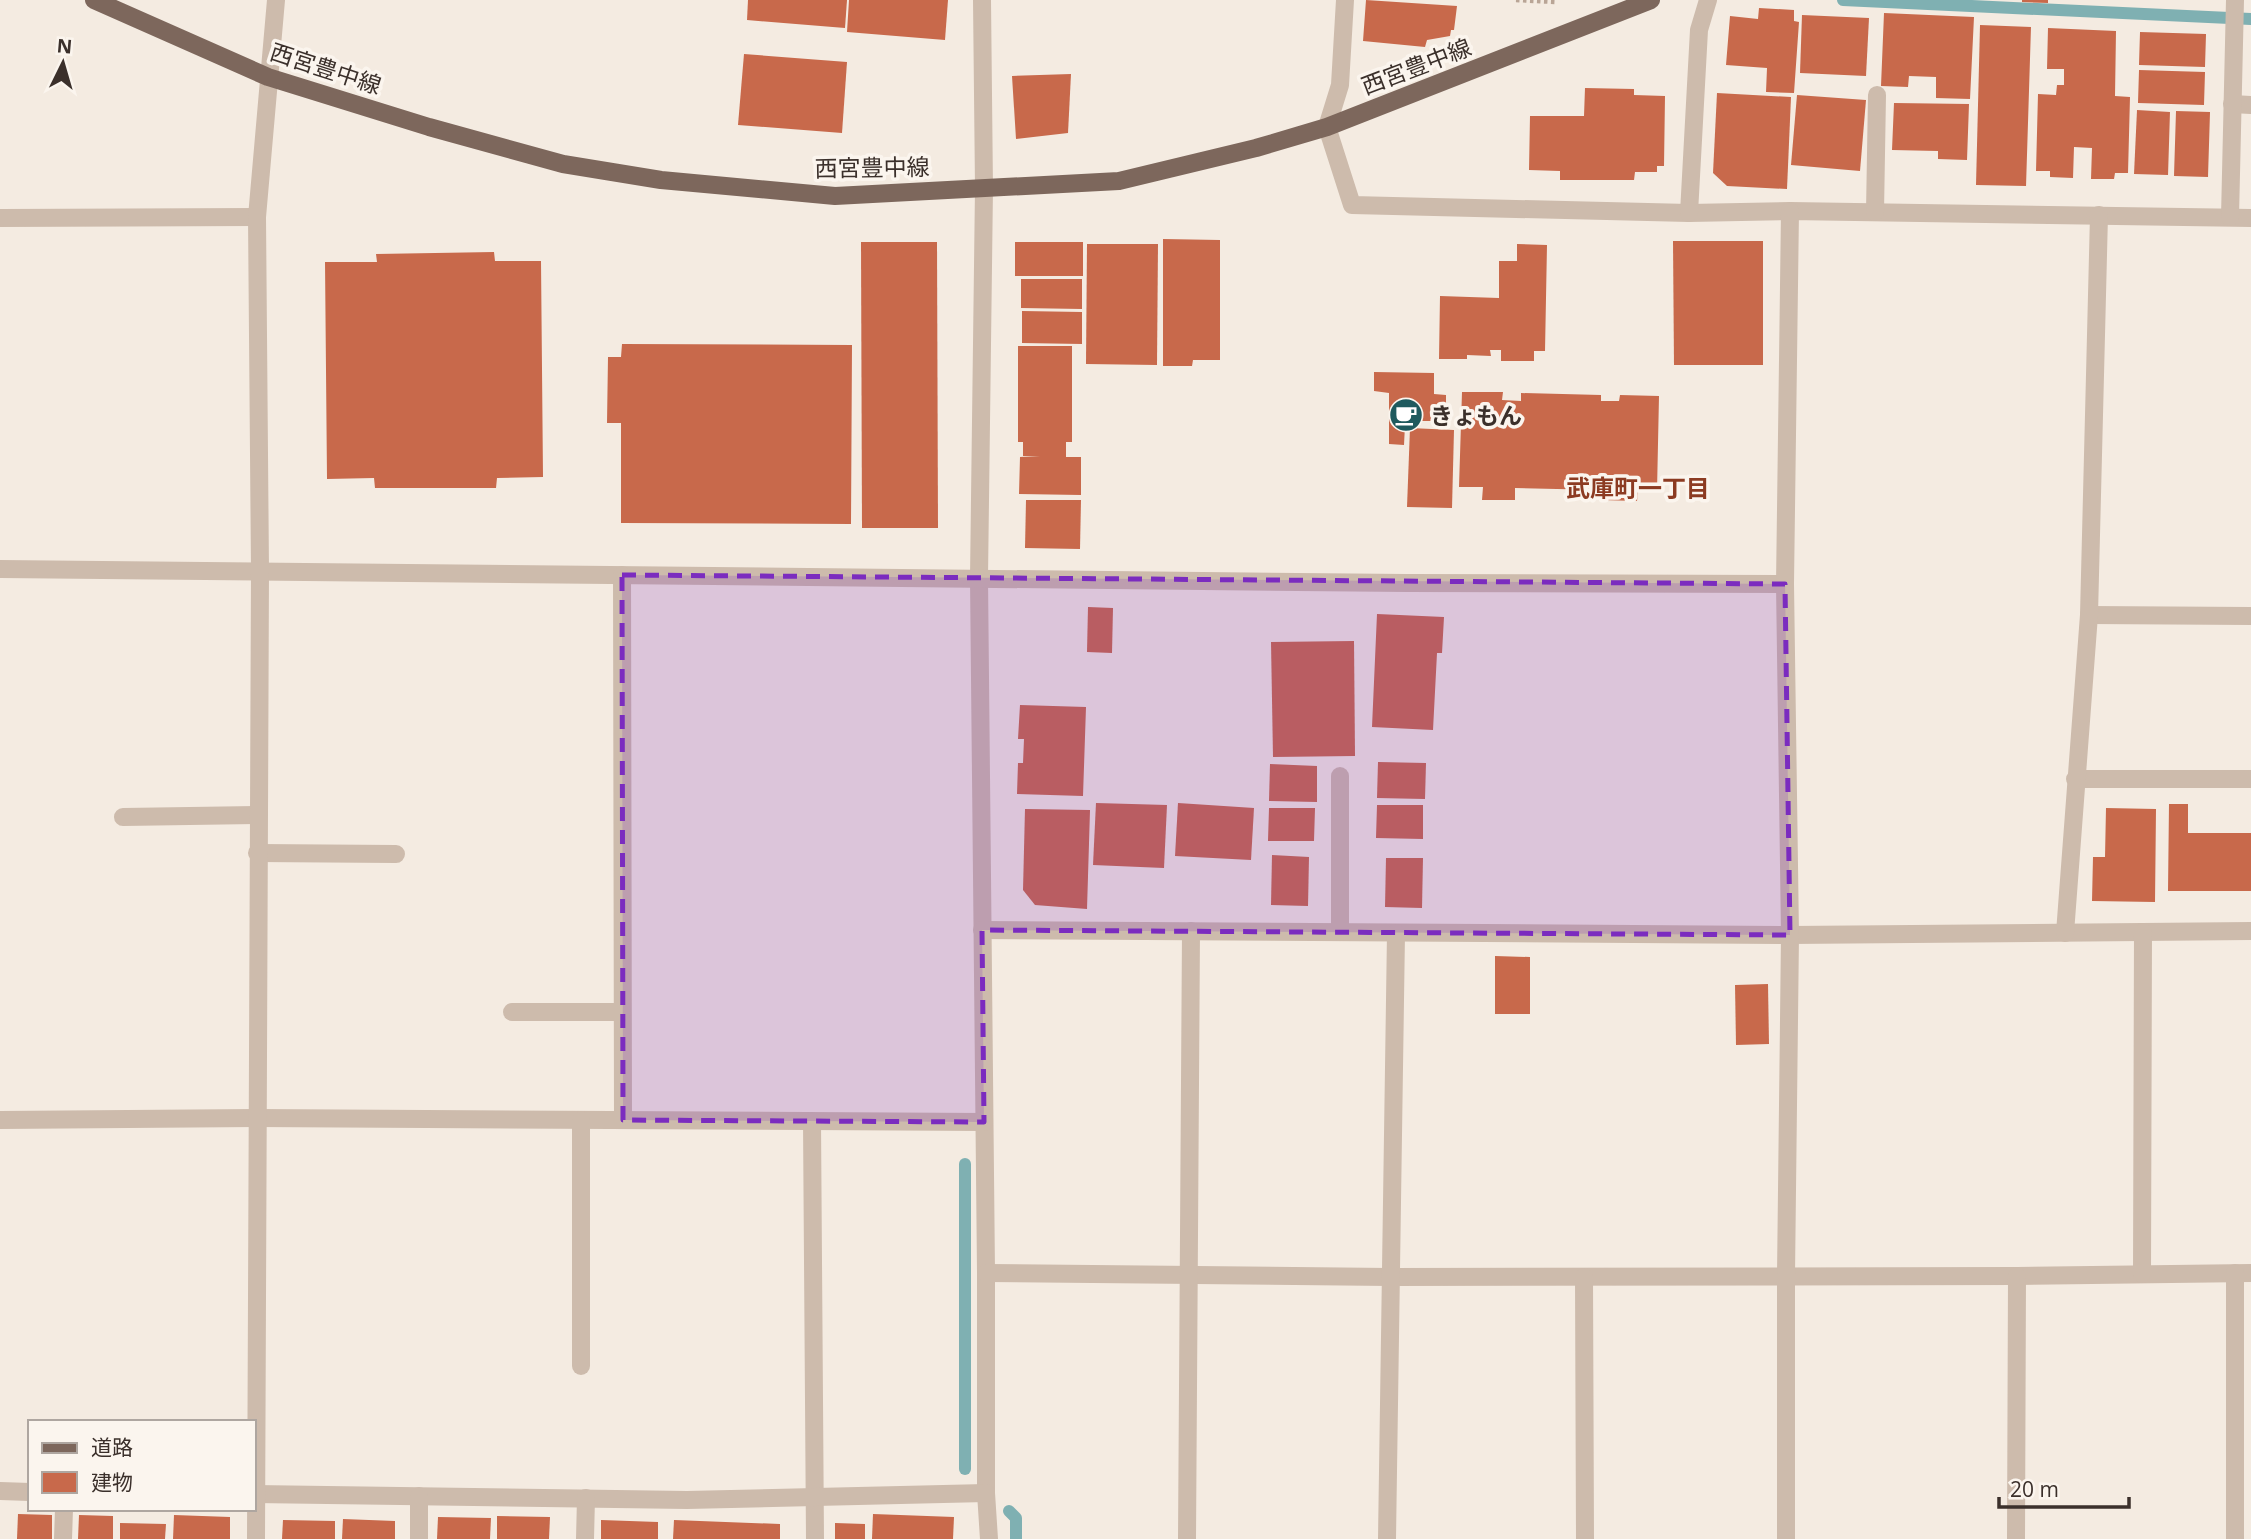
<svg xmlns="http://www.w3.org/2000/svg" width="2251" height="1539" viewBox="0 0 2251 1539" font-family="'Open Sans','Noto Sans JP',sans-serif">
<rect width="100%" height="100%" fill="#f4ebe1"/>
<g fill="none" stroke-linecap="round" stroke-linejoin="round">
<g stroke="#7fb0b2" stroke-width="12">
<path d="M1843,0L2251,19"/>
<path d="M965,1164V1469"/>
<path d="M1009,1511L1016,1518V1539"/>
</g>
</g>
<g fill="#c8694b">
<path d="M748,0H847L845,28L747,20Z"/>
<path d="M849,0H948L945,40L847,32Z"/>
<path d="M1366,0L1457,6L1454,30H1451L1450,36L1427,40L1425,47L1363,41Z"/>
<path d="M2022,0H2048V3L2022,2Z"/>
<path d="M1759,8L1794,10V21L1799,22L1794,93L1766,92L1767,68L1726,65L1730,16L1758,19Z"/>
<path d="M1884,13L1974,17L1970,99L1936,98V77L1909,76L1908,87L1881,86Z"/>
<path d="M1802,15L1869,18L1866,76L1800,73Z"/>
<path d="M1980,25L2031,27L2026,186L1976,185Z"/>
<path d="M2048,28L2116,31L2115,96L2130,97L2128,173H2115L2114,179H2091L2092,148L2074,147L2073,178L2050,177V171H2036L2038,94L2056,95L2057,85H2064V69H2047Z"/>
<path d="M2140,32L2206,34L2205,67L2139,65Z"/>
<path d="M744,54L847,62L842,133L738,125Z"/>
<path d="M2139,70L2205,72L2204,105L2138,103Z"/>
<path d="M1071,74L1068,133L1016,139L1012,76Z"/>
<path d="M1585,88L1634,89V95L1665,96L1664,166H1657V172H1635L1634,180H1560V171L1529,170L1530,116H1584Z"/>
<path d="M1717,93L1791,97L1787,189L1727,186L1713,173Z"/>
<path d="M1797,95L1866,100L1860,171L1791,165Z"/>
<path d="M1894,103L1969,104L1967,160L1938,159V151L1892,150Z"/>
<path d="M2137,110L2170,112L2168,175L2134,174Z"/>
<path d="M2176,111L2210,112L2208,177L2174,176Z"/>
<path d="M1163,239L1220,240V360H1193L1192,366H1163Z"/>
<path d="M1673,241H1763V365H1674Z"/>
<path d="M861,242H937L938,528H862Z"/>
<rect x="1015" y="242" width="68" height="34"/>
<path d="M1087,244H1158L1157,365L1086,364Z"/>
<path d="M1517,244L1547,245L1545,351H1534V361H1501V350H1490L1491,356L1467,355V359H1439L1440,296L1499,298V261H1517Z"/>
<path d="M494,252L495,261H541L543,477L497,478L496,488H375L374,478L327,479L325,262H377L376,254Z"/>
<path d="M1021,279H1082V309L1021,308Z"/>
<path d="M1022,311L1082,312V344L1022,343Z"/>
<path d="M622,344L852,345L851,524L621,523V423H607L608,357H621Z"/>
<path d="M1018,346H1072V442H1066V457H1081V495L1019,494L1020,457L1040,456H1023V442H1018Z"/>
<path d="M1374,372L1434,373V394L1446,395V421H1412L1405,425L1404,445L1389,444V393L1374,391Z"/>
<path d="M1462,392H1503L1502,400L1521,401V393L1601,395V401H1619L1620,395L1659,396L1657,491H1638L1637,501L1601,500V490L1515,488V500H1482L1483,487H1459Z"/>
<path d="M1410,428L1454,430L1452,508L1407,507Z"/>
<path d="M1026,500H1081L1080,549L1025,548Z"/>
<path d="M1088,607L1113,608L1112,653L1087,652Z"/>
<path d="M1377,614L1444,617L1442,653H1437L1433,730L1372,727Z"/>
<path d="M1354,641L1355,756L1273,757L1271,642Z"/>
<path d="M1020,705L1086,707L1083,796L1017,794L1018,763H1023L1024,739H1018Z"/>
<path d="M1378,762L1426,763L1425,799L1377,798Z"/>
<path d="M1270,764L1317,766V802L1269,801Z"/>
<path d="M1096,803L1167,805L1164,868L1093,865Z"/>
<path d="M1178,803L1254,808L1251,860L1175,856Z"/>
<path d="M2169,804H2188V833H2251V891H2168Z"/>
<path d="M1377,805H1423V839L1376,838Z"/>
<path d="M1269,808H1315L1314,841H1268Z"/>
<path d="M2106,808L2156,809L2155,902L2092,901L2093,857H2105Z"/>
<path d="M1025,809L1090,810L1087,909L1035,905L1023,890Z"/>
<path d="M1272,855L1309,857L1308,906L1271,905Z"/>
<path d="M1386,858H1423L1422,908L1385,907Z"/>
<path d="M1495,956L1530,957V1014H1495Z"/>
<path d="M1768,984L1769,1044L1736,1045L1735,985Z"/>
<path d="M18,1514L52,1515V1539H17Z"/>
<path d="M873,1514L954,1517L953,1539H872Z"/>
<path d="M79,1515L113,1516V1539H78Z"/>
<path d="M174,1515L230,1517V1539H173Z"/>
<path d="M497,1516L550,1517L549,1539H497Z"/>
<path d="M438,1517L491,1518L490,1539H437Z"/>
<path d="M343,1519L395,1521V1539H342Z"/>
<path d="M283,1520L335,1521V1539H282Z"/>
<path d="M601,1520L658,1522V1539H601Z"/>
<path d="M674,1520L780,1524V1539H673Z"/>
<path d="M120,1523L166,1524L165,1539H120Z"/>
<path d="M835,1523L865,1524V1539H835Z"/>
</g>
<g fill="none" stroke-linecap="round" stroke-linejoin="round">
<path stroke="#b9a596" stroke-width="4.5" stroke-dasharray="3.5 3.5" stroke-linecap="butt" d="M1516,0L1555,2"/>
<g stroke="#cdbbac" stroke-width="18">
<path d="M982,0L984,188L979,578L986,1273V1493L989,1539"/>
<path d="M1345,0L1340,85L1327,127L1352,205L1689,213L1790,211L2251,218"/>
<path d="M2232,104L2251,105"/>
<path d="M1875,212L1877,95"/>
<path d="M1689,213L1699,30L1708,0"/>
<path d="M2230,217L2235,0"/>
<path d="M0,218L257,217"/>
<path d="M0,569L1407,583L1785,584"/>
<path d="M622,575L623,1120"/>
<path d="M2089,615L2251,616"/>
<path d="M2075,779H2251"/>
<path d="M123,817L257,815"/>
<path d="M257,853L396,854"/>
<path d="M982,930L1790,935L2251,931"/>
<path d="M1340,932V776"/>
<path d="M2065,933L2089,615L2099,215"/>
<path d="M512,1012H622"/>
<path d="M0,1120L256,1118L984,1122"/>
<path d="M581,1120V1366"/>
<path d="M812,1121L815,1539"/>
<path d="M986,1273L1390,1277L2017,1276L2251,1273"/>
<path d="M2142,1274L2143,932"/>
<path d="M1584,1277L1585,1539"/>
<path d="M0,1491L30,1492"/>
<path d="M254,1494L687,1500L986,1493"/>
<path d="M63,1539L64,1509"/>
<path d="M256,1539L260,571L257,217L276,0"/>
<path d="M419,1539V1496"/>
<path d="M585,1539L586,1498"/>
<path d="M1187,1539L1191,931"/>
<path d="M1387,1539L1396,933"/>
<path d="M1786,1539V1275L1790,935L1785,584L1790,211"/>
<path d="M2016,1539L2017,1276"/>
<path d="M2235,1539V1273"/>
</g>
<path stroke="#7d675c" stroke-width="18" d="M94,0L268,77L429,127L563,164L661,180L835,196L1119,181L1256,148L1327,127L1651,0"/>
</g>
<path fill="#7b2cbf" fill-opacity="0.2" stroke="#7b2cbf" stroke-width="5" stroke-dasharray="14 9" stroke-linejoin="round" d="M622,575L1785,584L1790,935L982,930L984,1122L623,1120Z"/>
<defs>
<g id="cafe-disc" transform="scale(1.75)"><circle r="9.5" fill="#1f5a5e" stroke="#fbf5ee"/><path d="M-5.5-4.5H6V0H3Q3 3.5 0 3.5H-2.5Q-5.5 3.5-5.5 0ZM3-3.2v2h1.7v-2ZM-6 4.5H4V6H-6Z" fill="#fff"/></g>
</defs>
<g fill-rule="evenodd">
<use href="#cafe-disc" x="1406" y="415"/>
</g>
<g text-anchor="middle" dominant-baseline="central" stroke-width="7" stroke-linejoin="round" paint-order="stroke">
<g font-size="23" fill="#3b302b" stroke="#fbf5ee">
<text transform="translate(1416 66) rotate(-21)">西宮豊中線</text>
<text transform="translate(326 68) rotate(18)">西宮豊中線</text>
<text transform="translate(872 167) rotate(-1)">西宮豊中線</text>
</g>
<g font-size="23" font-weight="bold" fill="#3b302b" stroke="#fbf5ee" text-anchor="start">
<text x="1430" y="415">きょもん</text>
</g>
<g font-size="24" font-weight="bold" fill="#8c3b22" stroke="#fbf5ee">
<text x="1638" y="487">武庫町一丁目</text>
</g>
</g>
<rect x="28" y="1420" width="228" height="91" fill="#fbf5ee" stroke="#aea6a0" stroke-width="2"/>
<rect x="42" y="1443" width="35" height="10" fill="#7d675c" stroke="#aea6a0" stroke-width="2"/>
<text x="91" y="1455" font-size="21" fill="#3b302b">道路</text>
<rect x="42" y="1472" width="35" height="21" fill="#c8694b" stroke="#aea6a0" stroke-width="2"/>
<text x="91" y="1490" font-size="21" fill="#3b302b">建物</text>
<g transform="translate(63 63) rotate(5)" stroke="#fbf5ee" stroke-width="5" paint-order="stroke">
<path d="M0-5L12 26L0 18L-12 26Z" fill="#3b302b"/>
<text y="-10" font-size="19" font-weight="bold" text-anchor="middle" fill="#3b302b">N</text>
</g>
<path d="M1999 1497v10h130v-10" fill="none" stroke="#3b302b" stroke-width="3.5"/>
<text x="2010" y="1497" font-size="21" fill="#3b302b" stroke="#fbf5ee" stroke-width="5" paint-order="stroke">20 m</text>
</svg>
